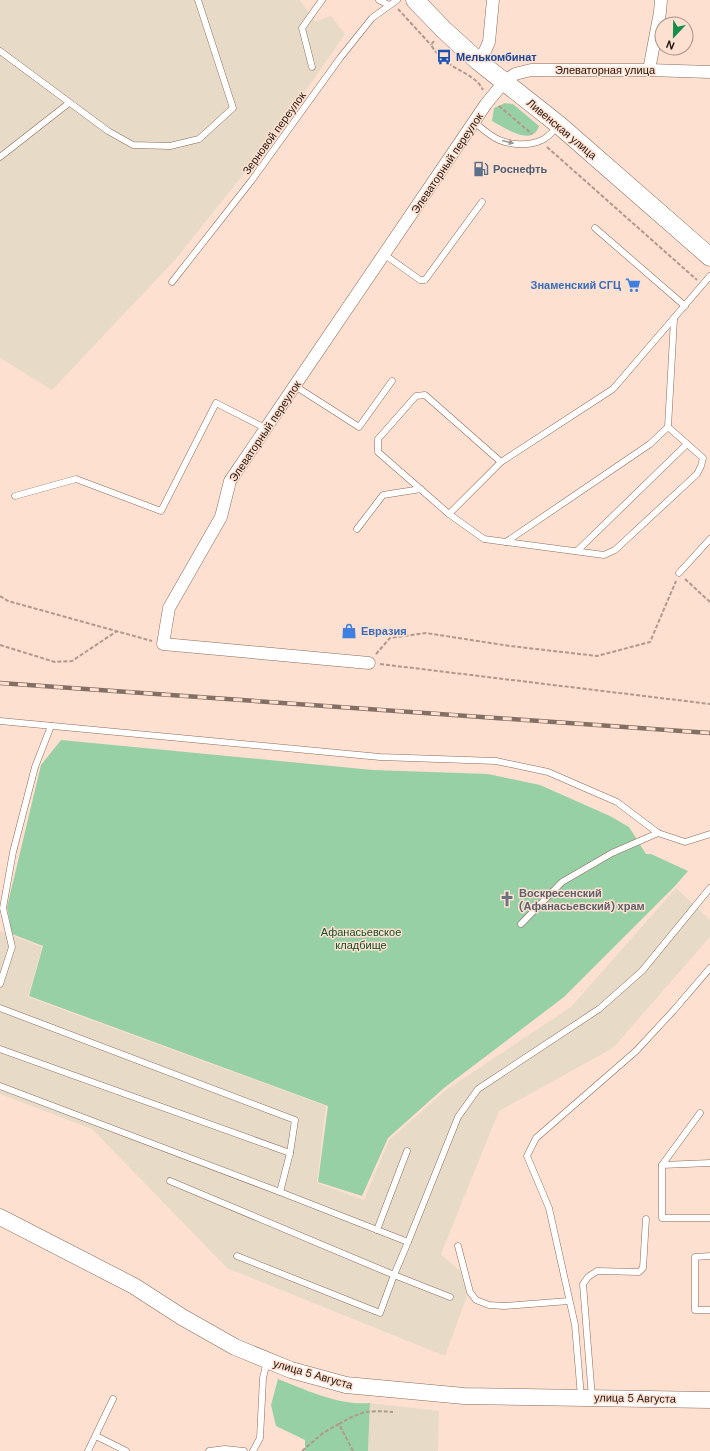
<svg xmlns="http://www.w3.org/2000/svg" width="710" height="1451" viewBox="0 0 710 1451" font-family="'DM Sans',sans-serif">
<rect width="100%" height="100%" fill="#fde0d0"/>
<g fill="#e7dbc7">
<path d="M0,0H300L315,22L331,16L345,34L275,135L175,260L52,390L0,358Z"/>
<path d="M676,888L710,920V937L613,1048L499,1111L441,1254L461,1272L467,1296L445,1356L227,1268L92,1129L0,1094V931L42,947L28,997L326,1106L317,1183L364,1200L389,1140L446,1090L571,1007Z"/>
<path d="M370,1403L439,1411L438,1451H368Z"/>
</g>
<g fill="#98d0a5">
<path d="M505,103L513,104L539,126C532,148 504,127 492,121L494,108Z"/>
<path d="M61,740L373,770L488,774L540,785L610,816L629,827L646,854H651L688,871L675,886L564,997L444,1088L388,1138L362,1196L318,1182L328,1106L29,996L43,946L12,934L7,907L41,765Z"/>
<path d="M278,1379C306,1390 340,1406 370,1403L368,1451H305V1440L276,1426L271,1405Z"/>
</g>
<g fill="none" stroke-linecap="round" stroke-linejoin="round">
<g stroke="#8b6b5a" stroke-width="7">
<g id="service">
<path d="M379,0L389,5"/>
<path d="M0,51L108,131L133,145L170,146L199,139L233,108L198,0"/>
<path d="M312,67L302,28L322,0"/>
<path d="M475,123C480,127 486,132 492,136C505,145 527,147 542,140C549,137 553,131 558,126"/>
<path d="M0,157L69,103"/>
<path d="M595,228L685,306"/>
<path d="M385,255L420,280H425L482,202"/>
<path d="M172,282L252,180L340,58L372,18L397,0"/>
<path d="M295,386L359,427L392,381"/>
<path d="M501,462L425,395L416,396L378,439V452L449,514L501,462L613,389L710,276"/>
<path d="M15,496L76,479L161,511L216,403L265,428"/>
<path d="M449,514L484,539L506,542L650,444L668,427L674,319"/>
<path d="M357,529L383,495L421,489"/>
<path d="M506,542L604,555L615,550L697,474L701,466L703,458L668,427"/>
<path d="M577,551L687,444"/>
<path d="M679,573L710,539"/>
<path d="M0,721L380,757L496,761L548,772L617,802L658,833L685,842L710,834"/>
<path d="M521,924L562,882L612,853L658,833"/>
<path d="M0,984L12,947L3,908L13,852L35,767L51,726"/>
<path d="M0,1008L295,1120L290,1153"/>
<path d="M0,1049L290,1153L280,1192"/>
<path d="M0,1086L280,1192L408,1242L458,1117L478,1089L599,1009L642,971L710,888"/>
<path d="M710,1163L662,1165V1218H710"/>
<path d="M662,1165L700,1113"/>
<path d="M170,1181L394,1275L408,1242"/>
<path d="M377,1230L407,1151"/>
<path d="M458,1246L470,1292L476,1300L489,1305L504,1306L569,1301"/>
<path d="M237,1256L380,1313L394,1275L450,1297"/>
<path d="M710,1256L695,1257V1310H710"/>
<path d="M581,1397L575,1325L549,1208L527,1156L536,1138L636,1051L674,1010L710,968"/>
<path d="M592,1398L583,1284L588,1277L597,1271L639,1272L643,1268L646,1219"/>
<path d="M96,1436L126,1451"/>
<path d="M88,1451L113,1399"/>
<path d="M209,1451L225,1449L244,1451"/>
<path d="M253,1451L260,1438L263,1378L267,1361"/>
</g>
</g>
<g stroke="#8b6b5a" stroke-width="13">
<g id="minor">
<path d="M478,61L485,51L489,42L493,0"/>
<path d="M649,70L660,12L661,0"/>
<path d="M369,663L163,644L169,608L221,517L230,481L486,104L504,82L515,74L531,70H649L710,72"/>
</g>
</g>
<g stroke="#8b6b5a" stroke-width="17">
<path id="secondary" d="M0,1217L134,1286L182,1317L235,1347L291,1370L346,1385L464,1396L710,1400"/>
</g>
<g stroke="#8b6b5a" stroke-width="19">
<path id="primary" d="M415,0L444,30L478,61L559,125L710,257"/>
</g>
<g stroke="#b0998c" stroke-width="2" stroke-dasharray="4 2" stroke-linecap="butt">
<path d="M398,9L431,45"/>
<path d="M434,41L431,45C445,67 457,66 475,80C478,82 481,86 483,90"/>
<path d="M499,106L532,134"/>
<path d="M547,147L697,280"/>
<path d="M685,579L710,602"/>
<path d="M0,596L8,601L152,641"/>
<path d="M0,645L55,662L72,661L117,631"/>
<path d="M376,654L390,638L426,633L510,646L597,656L650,642L676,581"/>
<path d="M380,664L710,704"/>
<path d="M302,1451L323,1433L339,1424"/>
<path d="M353,1451L339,1424C362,1411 367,1410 393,1412"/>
</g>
<use href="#service" stroke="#fff" stroke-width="6"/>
<use href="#minor" stroke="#fff" stroke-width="12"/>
<use href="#secondary" stroke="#fff" stroke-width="16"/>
<use href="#primary" stroke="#fff" stroke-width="18"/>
<g stroke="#836f64" stroke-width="4.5">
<path id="rail" d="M0,683L710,733"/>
</g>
<use href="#rail" stroke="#fde0d0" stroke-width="3" stroke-dasharray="9" stroke-linecap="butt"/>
</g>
<defs><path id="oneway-solid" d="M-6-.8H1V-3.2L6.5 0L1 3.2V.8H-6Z"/></defs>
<use fill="#9c9693" href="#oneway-solid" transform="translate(508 142) rotate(14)"/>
<defs>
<g id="bus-bare" transform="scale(1.2)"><path d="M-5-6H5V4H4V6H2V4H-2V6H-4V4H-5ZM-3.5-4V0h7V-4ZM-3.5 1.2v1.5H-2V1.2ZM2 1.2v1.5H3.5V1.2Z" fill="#1a4fb4" stroke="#fde0d0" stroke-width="2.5" paint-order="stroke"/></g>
<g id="fuel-bare" transform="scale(1.2)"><path d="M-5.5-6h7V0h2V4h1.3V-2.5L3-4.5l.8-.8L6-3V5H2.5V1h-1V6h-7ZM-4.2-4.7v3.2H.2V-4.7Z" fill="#5c6f8a" stroke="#fde0d0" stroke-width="2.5" paint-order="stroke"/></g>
<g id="supermarket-bare" transform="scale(1.2)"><path d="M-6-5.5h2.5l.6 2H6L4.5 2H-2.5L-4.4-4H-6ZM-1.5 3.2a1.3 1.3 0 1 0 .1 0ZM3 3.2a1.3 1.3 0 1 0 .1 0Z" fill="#3f7fe0" stroke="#fde0d0" stroke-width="2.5" paint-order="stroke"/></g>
<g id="shop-bare" transform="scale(1.2)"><path d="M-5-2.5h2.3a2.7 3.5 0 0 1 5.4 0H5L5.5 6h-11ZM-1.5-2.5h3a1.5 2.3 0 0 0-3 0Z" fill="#3f7fe0" stroke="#fde0d0" stroke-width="2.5" paint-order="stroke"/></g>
<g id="church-bare" transform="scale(1.2)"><path d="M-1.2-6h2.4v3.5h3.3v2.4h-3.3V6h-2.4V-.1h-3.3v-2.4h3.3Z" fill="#6b7280" stroke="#fde0d0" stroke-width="2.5" paint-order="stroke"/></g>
</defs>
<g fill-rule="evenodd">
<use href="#bus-bare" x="444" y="57"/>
<use href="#fuel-bare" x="481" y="169"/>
<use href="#supermarket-bare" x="633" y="285"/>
<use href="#shop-bare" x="349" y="631"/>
<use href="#church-bare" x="507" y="899"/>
</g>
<g text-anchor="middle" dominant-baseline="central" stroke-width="3" stroke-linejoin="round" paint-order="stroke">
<g font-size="11" font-weight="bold" fill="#164399" stroke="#fde0d0" text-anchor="start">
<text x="456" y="57">Мелькомбинат</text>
</g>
<g font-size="11" fill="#23160f" stroke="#fde0d0">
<text x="605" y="70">Элеваторная улица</text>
<text transform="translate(562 129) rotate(40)">Ливенская улица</text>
<text transform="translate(274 133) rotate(-54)">Зерновой переулок</text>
<text transform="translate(447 163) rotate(-56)">Элеваторный переулок</text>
<text transform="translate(265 431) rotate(-56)">Элеваторный переулок</text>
<text transform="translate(313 1374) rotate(16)">улица 5 Августа</text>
<text transform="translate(635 1398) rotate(1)">улица 5 Августа</text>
</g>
<g font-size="11" font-weight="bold" fill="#4e5e75" stroke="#fde0d0" text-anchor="start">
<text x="493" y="169">Роснефть</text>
</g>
<g font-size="11" font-weight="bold" fill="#366cbe" stroke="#fde0d0" text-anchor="end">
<text x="621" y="285">Знаменский СГЦ</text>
<text x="361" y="631" text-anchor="start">Евразия</text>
</g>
<g font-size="11" font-weight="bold" fill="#5b616d" stroke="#fde0d0" text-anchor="start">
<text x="519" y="893">Воскресенский<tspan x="519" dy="13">(Афанасьевский) храм</tspan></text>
</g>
<g font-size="11" fill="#0f4f27" stroke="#fde0d0">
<text x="361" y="932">Афанасьевское<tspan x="361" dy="13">кладбище</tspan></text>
</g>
</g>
<g transform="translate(674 36) rotate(202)"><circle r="19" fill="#fde0d0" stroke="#a68f83"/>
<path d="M0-3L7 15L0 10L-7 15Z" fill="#168e49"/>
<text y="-6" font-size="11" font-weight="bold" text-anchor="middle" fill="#23160f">N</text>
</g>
</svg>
